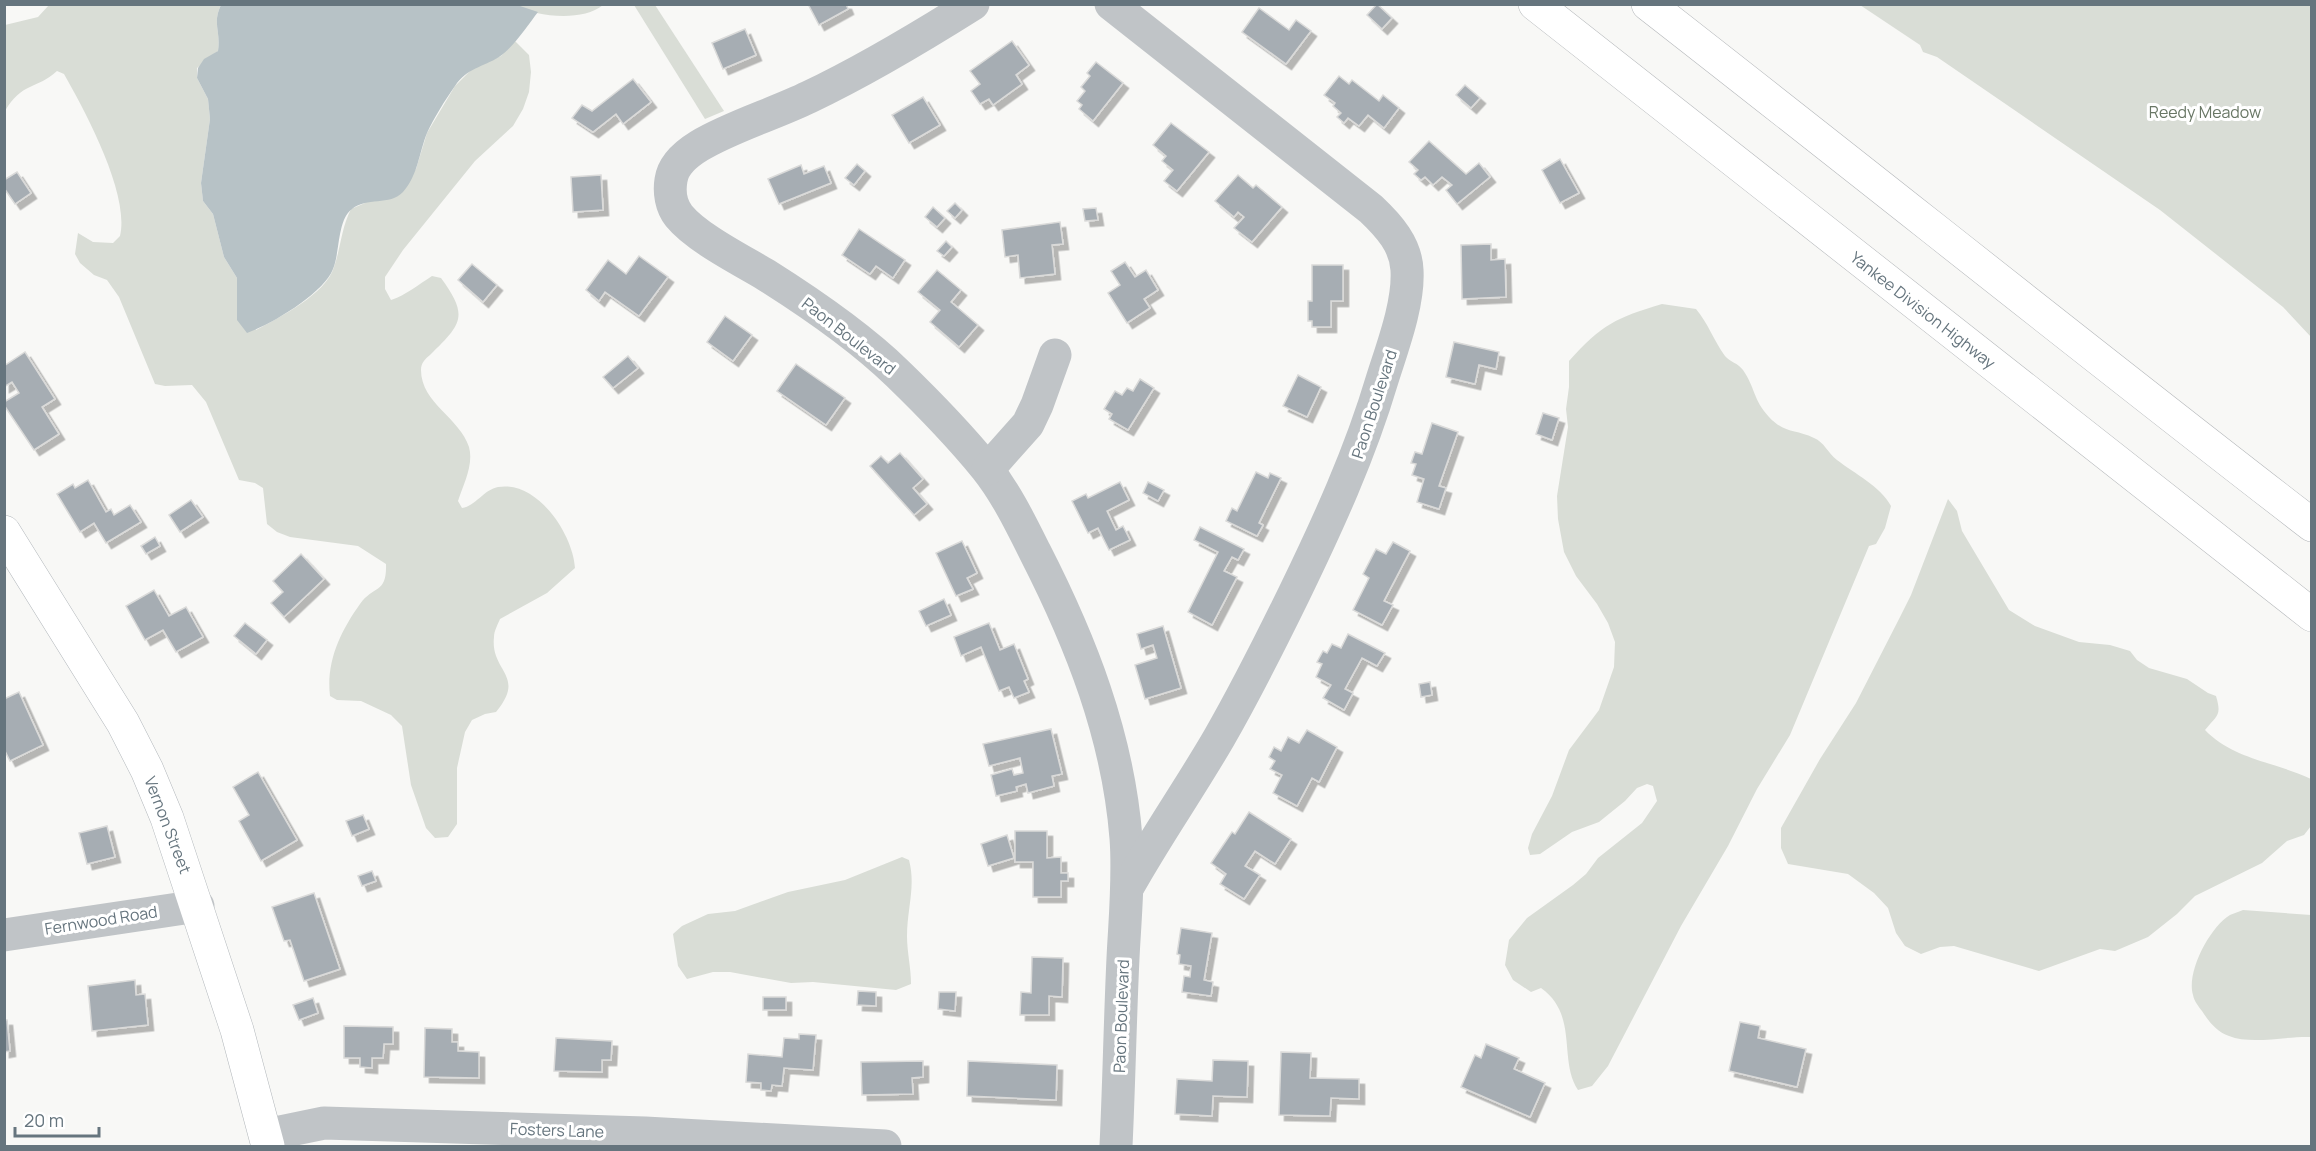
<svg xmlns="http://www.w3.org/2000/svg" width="2316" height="1151" viewBox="0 0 2316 1151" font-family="Manrope,sans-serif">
<defs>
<filter id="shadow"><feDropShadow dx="5.5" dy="5.5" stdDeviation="0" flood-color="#0004"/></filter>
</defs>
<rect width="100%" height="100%" fill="#f8f8f6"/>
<g fill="#d9ddd6">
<path d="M49,5H221C212,24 221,31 218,51L197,68V78L208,99L210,119L201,183L203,201L213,214L224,257L237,278L238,292L256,330C280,317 326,294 334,267C341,247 341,229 351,209L365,203L416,169L427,133L455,86L474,67L501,56L514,40L529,55L531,72L529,92L523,109L513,126L475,161L403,250L385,277V289L391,300C406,295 418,285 432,276L441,278C469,316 462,324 430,355C425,359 421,363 421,370C421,403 460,418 469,447C474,465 463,485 458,501L462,508C476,506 483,490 498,487C537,480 573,534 575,568L547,593L500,619C498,624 494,631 494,637C490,672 527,675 496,712L485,714L472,720L465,732L457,768V824L448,837L435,838L426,828L411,785L402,726L391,715L361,701L337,700L330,696C326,662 340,632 360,604C374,585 387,594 386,564L358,546L290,537L277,532L267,524L263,488L255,483L239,480L206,402L192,385L165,386L155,384L119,297L107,280L94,275L80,263L75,254L78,233L93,242L113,243L120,236C130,194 85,111 64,74L57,71C36,90 22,82 5,111V25L38,17Z"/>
<path d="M514,5H603C582,22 537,17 514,5Z"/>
<path d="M634,5H655L724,111L705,119Z"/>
<path d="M1860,5H2311V337L2283,307L2160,210L1937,57L1923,52L1920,45Z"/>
<path d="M1662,304L1696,309C1708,323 1714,341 1725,356C1730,362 1738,363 1743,370C1755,387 1753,400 1769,417C1785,434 1795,429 1814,438C1824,442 1828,453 1837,460C1855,474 1880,486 1891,506L1885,528L1876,544L1869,546L1790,735L1757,789L1728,846L1681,926L1608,1066L1592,1086L1578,1090C1558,1060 1579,1015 1541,988L1531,992L1513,980L1505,965L1509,940L1527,918L1573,885L1586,874L1598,858L1642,823L1657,801L1653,786L1647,784L1637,788L1625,801L1599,822L1572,832L1540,854L1530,855L1528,848L1532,834L1552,796L1569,750L1599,710L1614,667L1615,642L1608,623L1597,604L1576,576L1564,552L1558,519L1557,496L1568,427L1566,409L1569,387V361C1602,324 1616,318 1662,304Z"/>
<path d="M1948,499L1957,511L1962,531L2009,610L2035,626L2079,642L2110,645L2130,651L2137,660L2149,668L2187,679L2208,693L2216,696C2222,716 2217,715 2205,730C2234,760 2276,762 2311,779V826L2304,835L2287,841L2262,863L2195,896L2177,914L2148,937L2115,951L2100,949L2039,971L1954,946L1940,947L1921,954L1905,946L1896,933L1888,908L1874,893L1848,874L1788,864L1781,848V828L1820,759L1856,703L1899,619L1911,595Z"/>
<path d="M902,857L909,860C916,886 907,909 907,936C907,952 911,968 911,984L896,990L813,982L791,983L730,972H713L687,979L678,966L673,934L682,926L708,914L735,911L788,892L845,880Z"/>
<path d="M2243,910L2311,915V1037C2287,1036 2251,1045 2229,1036C2217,1032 2209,1022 2202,1011C2199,1007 2194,1001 2193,995C2186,972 2210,927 2230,915C2234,913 2239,912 2243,910Z"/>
</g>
<path fill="#b7c2c6" d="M514,4L538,12C528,25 513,48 499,57C483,67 467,68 455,86C445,100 434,118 427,133C419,153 418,175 403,192C390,206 366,197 352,209C337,220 340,253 333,269C324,293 272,324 247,333L237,320V278L224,257L213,214L203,201L201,183L210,119L208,99L197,78L198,68L204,59L218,51C221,31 212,24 221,5Z"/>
<g fill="#a6adb3" stroke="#dadad9" stroke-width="1.5" filter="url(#shadow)">
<path d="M808,4H846L848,9L819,25Z"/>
<path d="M1377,4L1392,18L1382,29L1367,15Z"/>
<path d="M1259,8L1289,30L1296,20L1311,31L1286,64L1242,32Z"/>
<path d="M745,29L756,55L723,69L712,43Z"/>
<path d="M1012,41L1029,65L1016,75L1022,84L993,105L989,99L980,104L971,91L980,84L970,71Z"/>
<path d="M1096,62L1123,83L1093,121L1079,109L1082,105L1077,101L1085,91L1081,87L1090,76L1087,73Z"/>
<path d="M1339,76L1349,84L1352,80L1379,101L1383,95L1399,108L1384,128L1368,115L1359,126L1348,118L1344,123L1337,117L1341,113L1333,106L1335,103L1324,95Z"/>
<path d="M633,79L651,102L623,124L616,114L593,132L572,118L582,105L592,111Z"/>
<path d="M1465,85L1480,98L1471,108L1456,95Z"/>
<path d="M923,97L940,125L909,143L892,115Z"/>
<path d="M1171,123L1209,152L1177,191L1164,181L1173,170L1162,161L1166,156L1153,145Z"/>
<path d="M1429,141L1466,174L1479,163L1490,177L1457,204L1446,190L1452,185L1442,177L1433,185L1425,177L1421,180L1414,174L1418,170L1409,162Z"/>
<path d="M1560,159L1579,193L1560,203L1542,170Z"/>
<path d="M857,164L865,171L854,185L845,178Z"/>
<path d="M801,165L804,174L824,166L831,183L779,204L768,179Z"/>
<path d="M17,172L31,193L15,204L4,188V180Z"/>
<path d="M601,175L603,210L573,212L571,177Z"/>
<path d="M1238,175L1253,188L1256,185L1282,207L1252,242L1234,228L1244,217L1238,212L1234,217L1215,201Z"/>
<path d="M955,203L962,210L955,218L947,211Z"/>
<path d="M933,207L945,218L937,227L925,217Z"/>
<path d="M1096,208L1098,220L1085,221L1083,209Z"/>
<path d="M1060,222L1063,244L1052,245L1055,274L1020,278L1018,255L1005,257L1002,230Z"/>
<path d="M859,229L905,260L893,278L876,266L870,274L842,255Z"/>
<path d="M946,241L952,247L944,256L937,251Z"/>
<path d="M1491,244V260L1505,259L1506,297L1462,299L1461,245Z"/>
<path d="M639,256L668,277L639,316L605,292L599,301L586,290L608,260L626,274Z"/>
<path d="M1125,262L1135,277L1146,270L1158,290L1144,299L1150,308L1127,323L1108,293L1120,285L1111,271Z"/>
<path d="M472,264L497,285L483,302L458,280Z"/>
<path d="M1312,265H1343V301H1331V327H1312V321H1308V301H1312Z"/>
<path d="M937,270L961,290L951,302L978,325L959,347L930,322L940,310L918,292Z"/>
<path d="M725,316L752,335L733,361L707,342Z"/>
<path d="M1454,342L1499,352L1496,369L1479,365L1475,384L1446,377Z"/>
<path d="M25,352L55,399L42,407L59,434L34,450L4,405V402L19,393L12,382L4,387V366Z"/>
<path d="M628,356L638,368L613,388L603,377Z"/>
<path d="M796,364L845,398L826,425L777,391Z"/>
<path d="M1298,375L1321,387L1307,417L1283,406Z"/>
<path d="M1140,379L1154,388L1128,430L1109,419L1112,414L1104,409L1115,391L1122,395L1127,388L1133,391Z"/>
<path d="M1543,413L1559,418L1552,440L1536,434Z"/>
<path d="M1432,423L1458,432L1439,486L1446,488L1439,509L1417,502L1424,479L1412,475L1416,464L1411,463L1415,452L1422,454Z"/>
<path d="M900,453L923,479L913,488L927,504L914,515L870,466L881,456L888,463Z"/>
<path d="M1256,472L1268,478L1270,473L1281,478L1259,523L1263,525L1257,536L1226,521L1232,508L1237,511Z"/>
<path d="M88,480L106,512L111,509L114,515L130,505L141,522L106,543L94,523L80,532L57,494L73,484L75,488Z"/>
<path d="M1120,482L1129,500L1107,511L1116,530L1123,526L1130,540L1109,550L1098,528L1088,533L1072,501L1086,494L1088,498Z"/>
<path d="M1148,482L1164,490L1158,501L1143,493Z"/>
<path d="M191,500L203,517L180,532L169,515Z"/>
<path d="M1200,527L1244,549L1238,560L1232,557L1224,571L1237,577L1212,625L1188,612L1218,552L1194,540Z"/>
<path d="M155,537L160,546L146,554L141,546Z"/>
<path d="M962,541L977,573L967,578L973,589L956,596L936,553Z"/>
<path d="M1393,542L1410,551L1384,601L1393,605L1382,625L1353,610L1369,578L1363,574L1376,549L1386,554Z"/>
<path d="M301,554L324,579L284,617L271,603L283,592L273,581Z"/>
<path d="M154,590L169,616L186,607L203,637L176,652L163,630L145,640L126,606Z"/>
<path d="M944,599L951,615L926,626L919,611Z"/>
<path d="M245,623L267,640L256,654L234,636Z"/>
<path d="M989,623L1000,650L1014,644L1028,679L1024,681L1029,692L1014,698L1009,687L999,691L981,647L961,656L954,637Z"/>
<path d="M1163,626L1181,688L1145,699L1135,665L1157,658L1153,645L1141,649L1137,634Z"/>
<path d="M1348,634L1385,653L1377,666L1362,658L1345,689L1353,693L1344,710L1323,698L1331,685L1316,677L1322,664L1317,662L1323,651L1327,653L1332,644L1341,648Z"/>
<path d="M1430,682L1432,695L1421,697L1419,684Z"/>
<path d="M19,692L43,745L10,761L4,749V699Z"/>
<path d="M1051,729L1062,774L1052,776L1054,786L1028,793L1026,784L1016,787L1017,791L996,796L991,775L1012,769L1014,775L1023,773L1020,758L989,766L983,744Z"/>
<path d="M1307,730L1337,747L1319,782L1312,778L1297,806L1273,793L1282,775L1270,769L1275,761L1269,757L1274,747L1281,751L1288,737L1299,743Z"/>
<path d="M258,772L297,840L261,861L239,821L249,815L233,787Z"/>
<path d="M1249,812L1291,839L1275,864L1255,851L1245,866L1260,875L1244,899L1220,884L1226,874L1211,863L1232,832L1235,834Z"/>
<path d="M363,815L369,829L352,836L346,821Z"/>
<path d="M107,826L115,857L87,864L79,833Z"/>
<path d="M1015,831H1047V858L1061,857V873H1068V881H1061V897H1033V862H1015Z"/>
<path d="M1007,835L1014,858L988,866L981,844Z"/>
<path d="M372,871L376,881L362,886L358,876Z"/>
<path d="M314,893L340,969L304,981L290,940L284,941L272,907Z"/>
<path d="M1181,928L1212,933L1204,980L1213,982L1211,996L1182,992L1184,976L1190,977L1191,966L1179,964L1180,955L1177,954Z"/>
<path d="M1032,957L1063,958L1062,997L1049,996V1015H1020L1021,992L1031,993Z"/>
<path d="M135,980L136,995L145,994L148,1025L92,1031L88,986Z"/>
<path d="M858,991L876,992V1006L857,1005Z"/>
<path d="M939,992H956L955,1011L938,1009Z"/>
<rect x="763" y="997" width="23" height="13"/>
<path d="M313,998L318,1013L299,1020L293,1005Z"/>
<path d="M4,1020H7L10,1051L4,1052Z"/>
<path d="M1740,1022L1760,1026L1758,1038L1806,1049L1797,1087L1729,1071Z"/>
<path d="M344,1026L393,1027V1044H384L383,1058H372V1068L360,1067V1058H344Z"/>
<path d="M425,1028L452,1029V1042H458V1051L479,1052V1078L424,1077Z"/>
<path d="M799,1034L816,1035L813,1070L784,1068L782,1086L772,1085L771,1091L761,1090V1083L746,1082L748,1054L782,1057L784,1038L799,1039Z"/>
<path d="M556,1038L612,1041L611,1060H602V1072L554,1071Z"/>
<path d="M1486,1044L1519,1058L1514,1069L1545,1083L1530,1117L1461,1087L1475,1055L1481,1058Z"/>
<path d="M1281,1052L1311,1053L1310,1078L1359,1079V1099L1331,1098L1330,1116L1279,1115Z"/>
<path d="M1213,1060L1248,1061L1247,1097L1213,1096L1212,1116L1175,1114L1177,1079L1212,1081Z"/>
<path d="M923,1061V1077L912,1078L913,1094L862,1095L861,1062Z"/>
<path d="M968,1061L1057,1065L1056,1100L967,1096Z"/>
</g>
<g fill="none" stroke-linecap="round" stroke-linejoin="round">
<g stroke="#b3b8bc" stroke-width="34">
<path id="secondary" d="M4,532L123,723L147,770L167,818L237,1030L268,1146"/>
</g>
<g stroke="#b4b7ba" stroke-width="34">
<g id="highway">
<path d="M1535,4L2312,615"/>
<path d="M1648,4C1870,177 2089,353 2312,525"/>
</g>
</g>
<g stroke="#c0c4c7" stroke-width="33">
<path d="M973,4C919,38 866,70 809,97C774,114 730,127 699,146C686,154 673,165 671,180C669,192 671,206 679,216C697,238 741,260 766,275C812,304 859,336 898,374C929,404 959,435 986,468C1006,493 1021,524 1035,552C1081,642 1118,736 1126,838C1129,878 1125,918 1123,958C1120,1021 1119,1084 1116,1146"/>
<path d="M1111,4L1371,209C1389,226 1406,245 1407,270C1409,304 1392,348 1382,380C1360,454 1328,524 1294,594C1270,643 1246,691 1219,738C1190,788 1157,835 1129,885"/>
<path d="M988,469L1028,424L1037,405L1055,355"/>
<path d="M4,935L198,906"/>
<path d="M266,1135L324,1123L645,1133L885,1146"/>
</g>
<use href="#secondary" stroke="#fff" stroke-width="33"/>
<use href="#highway" stroke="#fff" stroke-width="33"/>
</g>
<g text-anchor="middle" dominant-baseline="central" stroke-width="6" stroke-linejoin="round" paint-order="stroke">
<g font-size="16" fill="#697765" stroke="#fff">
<text x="2205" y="112">Reedy Meadow</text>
</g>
<g font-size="16" fill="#66757e" stroke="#fff">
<text transform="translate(1923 310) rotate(38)">Yankee Division Highway</text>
<text transform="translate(849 336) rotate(38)">Paon Boulevard</text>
<text transform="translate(1374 404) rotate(-72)">Paon Boulevard</text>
<text transform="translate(168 825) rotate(69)">Vernon Street</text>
<text transform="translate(101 920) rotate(-9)">Fernwood Road</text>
<text transform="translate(1121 1016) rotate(-88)">Paon Boulevard</text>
<text transform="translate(557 1130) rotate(2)">Fosters Lane</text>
</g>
</g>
<rect width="2316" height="1151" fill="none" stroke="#66757e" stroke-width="12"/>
<path d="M15 1127v9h84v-9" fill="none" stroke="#66757e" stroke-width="3"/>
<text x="24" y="1127" font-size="18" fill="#66757e" stroke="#ffffff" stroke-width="4.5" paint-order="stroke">20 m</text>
</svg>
